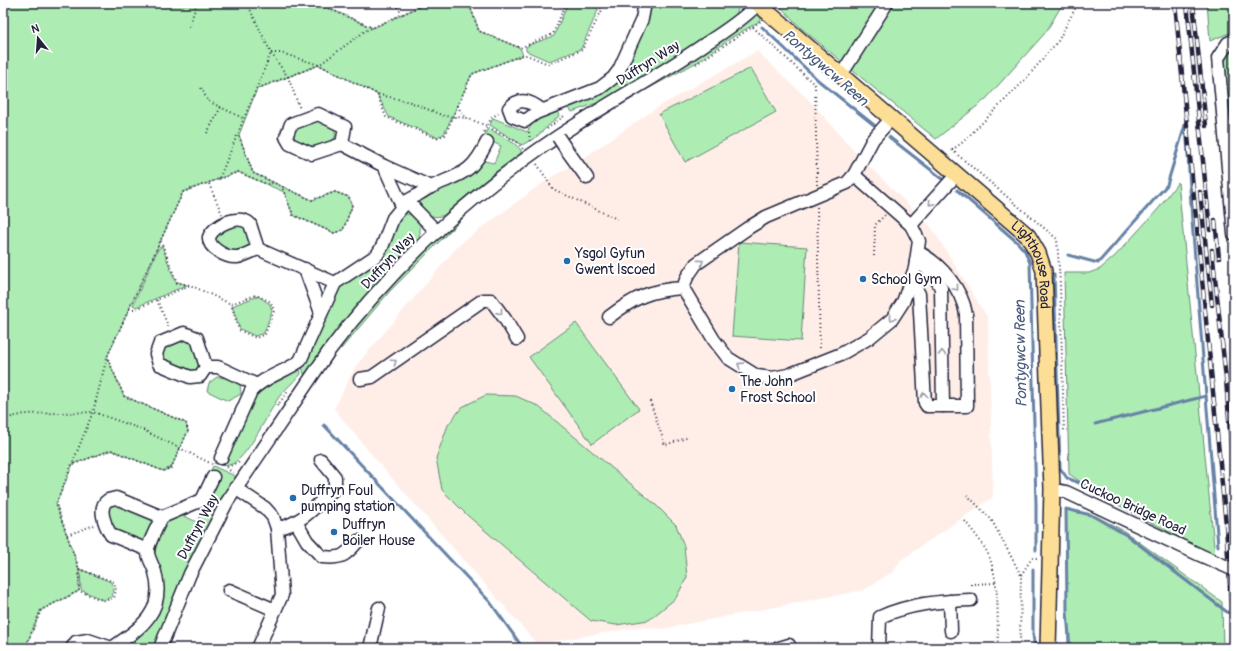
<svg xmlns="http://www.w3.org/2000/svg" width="1237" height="651" viewBox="0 0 1237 651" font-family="Pangolin,sans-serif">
<rect width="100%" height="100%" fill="#fff"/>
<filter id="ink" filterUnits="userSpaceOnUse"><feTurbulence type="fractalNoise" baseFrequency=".025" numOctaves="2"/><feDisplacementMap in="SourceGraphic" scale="8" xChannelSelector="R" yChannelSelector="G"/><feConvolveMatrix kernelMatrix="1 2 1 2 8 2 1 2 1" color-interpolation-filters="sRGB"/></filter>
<g filter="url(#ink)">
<path fill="#ffeee8" d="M757,51L814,105L854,151L932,228L988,318L993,497L901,560L894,571L864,590L661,629L640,627L537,644L377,461L334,409L355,367L459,245L548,179L576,163L658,107Z"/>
<g fill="#adecb3" stroke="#688777">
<path d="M3,3H324L326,7L373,28L427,3H462L470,6L479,31L520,48L523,55L472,74L444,134L437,137L389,117L377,94L319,65L257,89L239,135L253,173L312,200L335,192L349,197L352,206L343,230L334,233L293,215L284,192L238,172L183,192L107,357L124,396L186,423L188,431L171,468L163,471L111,450L73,464L56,504L79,569V591L41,610L25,648H3Z"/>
<path d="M568,3H596L598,10L581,49L549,61L526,51V47L529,45L554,36Z"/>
<path d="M649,3H740L736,15L688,48L602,101L572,112L567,106L601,92Z"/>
<path d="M777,3H1063L1046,32L986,99L936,139L801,28Z"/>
<path d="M1207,3H1234V31L1210,41Z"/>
<path d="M757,14L762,17L758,22L731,38L699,61L631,98L566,139L567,135Z"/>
<path d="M1234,49V165L1225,62L1228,53Z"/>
<path d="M751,68L776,112L685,162L659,114Z"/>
<path d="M557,110L559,116L533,140H531L522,145L490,125L493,118L527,132L535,119Z"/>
<path d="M314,118L335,128V138C324,148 290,151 292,130Z"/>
<path d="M488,128L515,144L521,150V153L444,215C432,220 420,213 420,199L484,161L494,163L501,146L483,138Z"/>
<path d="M1178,182L1215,556L1101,496L1069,474L1064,273H1089L1100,269L1115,256L1159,208Z"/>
<path d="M484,197L390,291L341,349L343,340L389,287L434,239Z"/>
<path d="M403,214C420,213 423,227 418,241L351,312L307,372L304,374L301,363L338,287L368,267L397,218Z"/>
<path d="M234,225H245L251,243L246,248L232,252C207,240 211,235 234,225Z"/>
<path d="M739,242L807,247L801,341L732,336Z"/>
<path d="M162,246L175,281L187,285L136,307L133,305L158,249Z"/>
<path d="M258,296L270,304L272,311L264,333L255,336L240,329L232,306Z"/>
<path d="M576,323L639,409L592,444L529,357Z"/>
<path d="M182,340L192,343L200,364L195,372L164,363L161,353L165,347Z"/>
<path d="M299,364L301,374C294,382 285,389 279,397C268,413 250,453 234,463C227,467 221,466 214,463L251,399L261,388Z"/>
<path d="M217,377L227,378L240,385L241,394L228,401L207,391L209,383Z"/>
<path d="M486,395L516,396L538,406L656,505L676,525L684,546L687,577L676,598L649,620L616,625L591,621L468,516L442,490L436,458L448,425L462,407Z"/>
<path d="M213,466L237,477L221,500L185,570L153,648H121L149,625C151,601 150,526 173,516C181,513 190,519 197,522L218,476L210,472Z"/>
<path d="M115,503L150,517L154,522L145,542L142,543C127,537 114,535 110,519C108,514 107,511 109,507Z"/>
<path d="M1066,510L1096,516L1124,531L1222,602L1223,648H1068Z"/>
<path d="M80,569L111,582L114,590L112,597L103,600L81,590Z"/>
</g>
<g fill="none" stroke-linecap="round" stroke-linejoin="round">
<g stroke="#6682a6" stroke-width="3">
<path d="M762,27L819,81L874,125"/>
<path d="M1228,53L1234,49"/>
<path d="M889,137L944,180"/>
<path d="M957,190L1017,242L1025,251L1030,263L1036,505V550"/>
<path d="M1068,255L1098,263L1167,185L1186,122L1192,221L1218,546"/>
<path d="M1054,274L1060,468L1067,478L1092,488"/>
<path d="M1095,424L1206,396"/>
<path d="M324,425L490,602L523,648"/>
<path d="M1033,569V635L1035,648"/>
<path d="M1070,648L1067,613L1066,509L1091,515L1128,536L1227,612"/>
</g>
<g stroke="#22223b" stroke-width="15">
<g id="minor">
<path d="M1234,40L1228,43L1218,58L1234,234"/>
<path d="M841,75L887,3"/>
<path d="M542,110C531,102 520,96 509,108L512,116L525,121L536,113L600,88L613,78L619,70L642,19L645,3"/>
<path d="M891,119L873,139L854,175L847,183L766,217L748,228L696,264L687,277L683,288L714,340L728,358L757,376L772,378L788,375L841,354L869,338L892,319L903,302L915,268L919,241L911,225L957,174"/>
<path d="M342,144L312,154L290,144L286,137L291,124L318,114L345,127L342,144L384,166L431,187"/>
<path d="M566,149L587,178"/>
<path d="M384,166L402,206"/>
<path d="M854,175L911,225"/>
<path d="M407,201C415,197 423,191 431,187C461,173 471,175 487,142"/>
<path d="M258,249L250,224C239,213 214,225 209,237C208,248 226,258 237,257C244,256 252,251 258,249L335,283"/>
<path d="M916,262C929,268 935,276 941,288L943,406"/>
<path d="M305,269L321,313"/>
<path d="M911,281L919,294L925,403L927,406H967L966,314C962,289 941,264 918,252"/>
<path d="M609,317C635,297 650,290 683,288"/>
<path d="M206,367L197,338L184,333L160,343L156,354L159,364L190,377L200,376L206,367H218L257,385"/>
<path d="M360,379L372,377L483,300H491L505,319L517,339"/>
<path d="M221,458L251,391C263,377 285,372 300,361L335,283L377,255L382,247L393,218L407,201L437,232"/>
<path d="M235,488L265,508L273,517L277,528L282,595L258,648"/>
<path d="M1052,489L1066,492L1200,555"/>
<path d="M296,522L307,541L322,557C342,559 345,556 358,541"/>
<path d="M277,528C301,525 318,504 335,488V477L321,460"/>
<path d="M148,550L111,535C105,526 97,507 108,500L116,498L162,517"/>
<path d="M229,590L275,610"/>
<path d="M950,601L951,631"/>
<path d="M72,648L76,642L88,640L112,648"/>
<path d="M112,648C141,628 166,611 155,572C153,565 146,555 148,548C151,538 157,527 162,517L202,500L213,477"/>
<path d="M160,648L190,574L227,502L329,351C395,262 483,183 577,124C619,97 663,73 705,44C724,32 742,20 758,4"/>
<path d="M370,648L379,608"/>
<path d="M779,648L789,645L790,648"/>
<path d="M879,648L880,617C909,604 939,601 971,600"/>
</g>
</g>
<g stroke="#22223b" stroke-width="18">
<g id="major">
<path id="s1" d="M757,3L1028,236L1038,253L1044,271L1052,489L1048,648"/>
</g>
</g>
<g stroke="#22223b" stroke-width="2" stroke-dasharray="1 3" stroke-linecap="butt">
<path d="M247,3L271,53L288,77L300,109"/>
<path d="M324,3L325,7L373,28"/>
<path d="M396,3L402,15"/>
<path d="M459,3H462"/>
<path d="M467,3L470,6L479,31L520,48L553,34L566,3"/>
<path d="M189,27L197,3"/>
<path d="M753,27L815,85L817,185"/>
<path d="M271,53H281L319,65L377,94L410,102L444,116L467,118L487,126L517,142L523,149"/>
<path d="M696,64L761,21"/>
<path d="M201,88L208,101L245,119"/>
<path d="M258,88L319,65L365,31L427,3"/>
<path d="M377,94L386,117L436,138L445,135L472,74L523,55H527L548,64L582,50L602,10L599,3"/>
<path d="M457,106L466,118"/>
<path d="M547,129L564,116L563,114"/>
<path d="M484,132L492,117L499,113"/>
<path d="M529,132L530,143"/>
<path d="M207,133L221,107"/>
<path d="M239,136L253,173L273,182"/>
<path d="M952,150L1057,239L1060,283L1064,432"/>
<path d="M952,150L963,142L1024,81L1058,41L1078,3"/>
<path d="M537,164L553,189L617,219"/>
<path d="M219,179L238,172L267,184L274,183L312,200L335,192L349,197L352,206L343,230L334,233L293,215L282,187"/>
<path d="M209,184L222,214"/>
<path d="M817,207L820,351"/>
<path d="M161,241L177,283L190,285L231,304L256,295L271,302L274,311L265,334L256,338L239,330L231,304"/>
<path d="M874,256L875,225L885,215"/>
<path d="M157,300L169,328"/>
<path d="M129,309H136L190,285"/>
<path d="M650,401L665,445L689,437"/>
<path d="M277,406L289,390"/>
<path d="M3,419L25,414L93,412L141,429L212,464"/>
<path d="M74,464L111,450L163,471L171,468L188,431L186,423L124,396L108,359"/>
<path d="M227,467L240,462"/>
<path d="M226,468L234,473"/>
<path d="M967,495L991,519L1021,575L1020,648"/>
<path d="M965,521C974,533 985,545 990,559C1000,587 997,619 998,648"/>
<path d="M67,535L94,525"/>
<path d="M79,569L114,582L116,590L114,598L104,601L79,591"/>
<path d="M1021,575L1032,558H1038"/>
<path d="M971,589V584L996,583"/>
<path d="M25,648L41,610L79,591V569L56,504L93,412L107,357L183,192L219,179L271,53"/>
</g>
<use href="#minor" stroke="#fff" stroke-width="12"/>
<use href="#major" stroke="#fcde96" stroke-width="15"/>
<g stroke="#22223b" stroke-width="4.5">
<g id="rail">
<path d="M1175,3L1226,525L1234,648"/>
<path d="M1187,3L1210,230"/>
<path d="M1193,3L1206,126"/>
<path d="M1200,192L1212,305"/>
<path d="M1215,220L1219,258"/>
<path d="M1212,250L1226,379L1234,485"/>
</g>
</g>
<use href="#rail" stroke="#fff" stroke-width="3" stroke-dasharray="9" stroke-linecap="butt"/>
<g stroke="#22223b" stroke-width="15" stroke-linecap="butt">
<g id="minor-bridge">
<path d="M558,137L566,149"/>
<path d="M1200,555L1234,570"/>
</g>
</g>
<use href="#minor-bridge" stroke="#fff" stroke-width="12"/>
</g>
<defs><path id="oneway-chevron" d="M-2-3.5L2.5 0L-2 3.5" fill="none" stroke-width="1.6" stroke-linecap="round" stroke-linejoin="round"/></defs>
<g stroke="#9c9ca7">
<use href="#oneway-chevron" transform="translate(931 203) rotate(132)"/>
<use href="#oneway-chevron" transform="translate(701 262) rotate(-36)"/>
<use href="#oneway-chevron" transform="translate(956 288) rotate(50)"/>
<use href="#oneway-chevron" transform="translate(500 312) rotate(51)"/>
<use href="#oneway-chevron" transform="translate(892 318) rotate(129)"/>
<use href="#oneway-chevron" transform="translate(942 353) rotate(-91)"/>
<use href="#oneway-chevron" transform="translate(394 362) rotate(-35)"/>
<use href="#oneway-chevron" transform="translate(740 365) rotate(-147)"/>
<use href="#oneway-chevron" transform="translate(924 395) rotate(-94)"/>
</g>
</g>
<g fill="#1f6fb2" stroke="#fff" stroke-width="1.5">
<circle cx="567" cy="261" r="4"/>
<circle cx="863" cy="279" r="4"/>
<circle cx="732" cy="389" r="4"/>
<circle cx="293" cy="498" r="4"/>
<circle cx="334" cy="532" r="4"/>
</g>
<g text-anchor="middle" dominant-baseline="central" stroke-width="4" stroke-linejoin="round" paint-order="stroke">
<g font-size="14" fill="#22223b" stroke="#fff">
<text transform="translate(648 63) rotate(-32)">Duffryn Way</text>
<text transform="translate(388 261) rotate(-47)">Duffryn Way</text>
<text stroke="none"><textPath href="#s1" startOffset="386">Lighthouse Road</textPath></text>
<text transform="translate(1133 507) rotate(25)">Cuckoo Bridge Road</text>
<text transform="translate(198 527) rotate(-62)">Duffryn Way</text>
</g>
<g font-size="14" fill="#22223b" stroke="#fff" text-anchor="start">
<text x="575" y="253">Ysgol Gyfun<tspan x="575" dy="16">Gwent Iscoed</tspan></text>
<text x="871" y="279">School Gym</text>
<text x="740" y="381">The John<tspan x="740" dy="16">Frost School</tspan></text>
<text x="301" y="490">Duffryn Foul<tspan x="301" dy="16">pumping station</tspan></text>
<text x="342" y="524">Duffryn<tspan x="342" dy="16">Boiler House</tspan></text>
</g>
<g font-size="15" font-style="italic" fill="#4a5a7a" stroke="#fff">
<text transform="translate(825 68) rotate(41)">Pontygwcw Reen</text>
<text transform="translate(1021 354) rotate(-91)">Pontygwcw Reen</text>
</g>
</g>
<rect width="1237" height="651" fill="none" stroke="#fff" stroke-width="16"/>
<rect x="8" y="8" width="1221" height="635" fill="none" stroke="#22223b" stroke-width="1.5" filter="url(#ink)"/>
<g transform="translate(38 38) rotate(343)" stroke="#ffffff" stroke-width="3" paint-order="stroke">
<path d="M0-3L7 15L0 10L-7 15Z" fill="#22223b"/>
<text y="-6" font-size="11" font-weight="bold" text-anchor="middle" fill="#22223b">N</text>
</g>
</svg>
